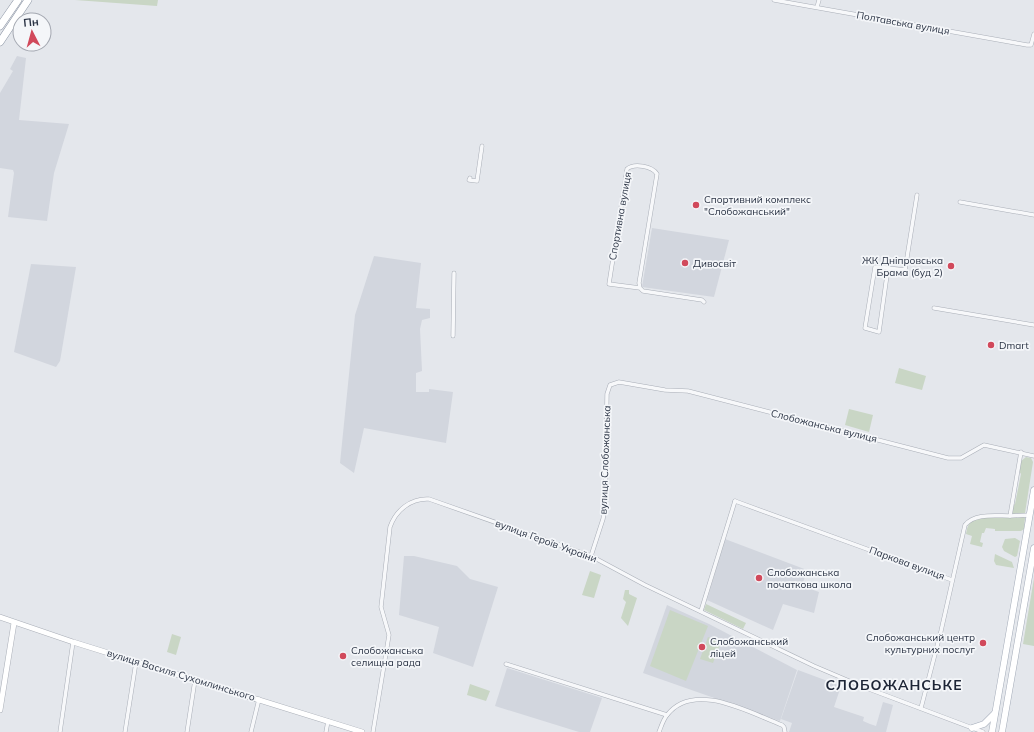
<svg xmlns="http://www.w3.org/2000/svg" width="1034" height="732" viewBox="0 0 1034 732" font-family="Mulish,sans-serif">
<rect width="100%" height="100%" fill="#e4e7ec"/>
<g fill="#d2d6de">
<path d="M17,56L26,58L19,120L69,124L54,173L47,221L8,217L14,173L13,170L0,168V93L13,71L10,69Z"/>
<path d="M652,228L729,240L714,297L642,287Z"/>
<path d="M374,256L421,263L416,308L430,309V318L422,320L420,329L422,371L416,373V392H429V389L453,392L446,443L364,428L354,473L340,463L355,315Z"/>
<path d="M31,264L76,267L60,361L56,367L14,352Z"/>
<path d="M725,539L807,570L802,586L819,592L814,613L783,604L773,630L707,600Z"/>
<path d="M404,556H414L457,566L470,579L498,587L473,667L433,653L439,627L399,615Z"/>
<path d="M667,605L709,624L797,670L780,721L643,673Z"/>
<path d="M507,668L602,698L590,732H579L495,706Z"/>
<path d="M798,670L841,686L834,707L864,717L863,721L870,724L876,726L883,702L893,705L886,732H789L792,723L781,719Z"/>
</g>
<g fill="#c9d6c5">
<path d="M75,0H158L157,6Z"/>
<path d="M899,368L926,376L922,390L895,383Z"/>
<path d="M849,409L873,415L869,432L845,425Z"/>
<path d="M1026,457L1031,458L1033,462L1025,513L1013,514L1012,512V506L1015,504L1021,474L1019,471L1021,461Z"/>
<path d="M1023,516L1025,518L1024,529L1021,531H995V529L986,528L984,533H982L980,542L983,543L982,547L970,544L972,536L966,534C967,530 967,526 970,523C978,515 1012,517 1023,516Z"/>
<path d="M1015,538L1020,541L1017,556L1015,557L1004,551L1002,547L1005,539Z"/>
<path d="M995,554L1012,562L1014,568L996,565L994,561Z"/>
<path d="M590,571L601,575L594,598L582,595Z"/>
<path d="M1034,578V646L1023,644Z"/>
<path d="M625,590H629V594L637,598L628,626L621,618L626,602L623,599Z"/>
<path d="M706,604L746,623L743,629L704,610Z"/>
<path d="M670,610L708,626L686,681L650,666Z"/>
<path d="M172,634L181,637L176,655L167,652Z"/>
<path d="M708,637L721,642L713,663L700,659Z"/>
<path d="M470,684L490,691L486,701L467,695Z"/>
</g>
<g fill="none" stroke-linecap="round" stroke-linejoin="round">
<g stroke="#a9aeb7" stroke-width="4.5">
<g id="street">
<path d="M774,0L1027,45H1031L1034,34"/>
<path d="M817,7L819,0"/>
<path d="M470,178L469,180L477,181L482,146"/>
<path d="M960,202L1034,215"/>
<path d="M888,268L875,267L865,328L879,332L888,268L905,270L917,195"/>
<path d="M640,288L609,284L627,169C634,163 652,166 657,174L639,283L640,288L643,291L702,300L704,302"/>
<path d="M934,308L1034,325"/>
<path d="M453,336L454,273"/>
<path d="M735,501L952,580"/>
<path d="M1010,516L1030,515"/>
<path d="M591,556L603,519L605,508L607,394L610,385L619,382L665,390L688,391L948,458H961L984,445L1034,456"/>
<path d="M701,611L735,501"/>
<path d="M506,664L667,715"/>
<path d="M921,708L941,631L965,525C975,513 995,516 1010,516L1021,452"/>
<path d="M60,732L73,642"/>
<path d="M125,732L136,662"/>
<path d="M187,732L195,680"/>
<path d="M251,732L259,699"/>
<path d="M326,732L328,721"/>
<path d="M373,732L389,635L381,607L390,527C396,510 411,498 429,499L591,556L645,585L814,666L861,686L983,732"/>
<path d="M659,732C661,727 663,720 667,715C694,680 750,713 782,725L784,727L785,732"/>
</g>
</g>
<g stroke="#a9aeb7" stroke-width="6">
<g id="secondary">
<path d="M0,617L73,642L362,732"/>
<path d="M0,710L14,623"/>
</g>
</g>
<g stroke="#a3abb8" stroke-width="7">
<g id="primary">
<path d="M972,728L984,724L995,713"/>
<path d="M992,732L1034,490"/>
<path d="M1002,732L1034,548"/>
</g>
</g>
<g stroke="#8b94a3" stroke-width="8">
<g id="highway">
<path d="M0,26L18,0"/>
<path d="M0,42L28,0"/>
</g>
</g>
<use href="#street" stroke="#f7f8fa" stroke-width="3.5"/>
<use href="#secondary" stroke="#fff" stroke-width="5"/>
<use href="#primary" stroke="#fff" stroke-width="6"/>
<use href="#highway" stroke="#fff" stroke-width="7"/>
</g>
<g fill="#d1495b" stroke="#f4f6f9" stroke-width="1.5">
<circle cx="696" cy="205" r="4"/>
<circle cx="685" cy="263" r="4"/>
<circle cx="951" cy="266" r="4"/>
<circle cx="991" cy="345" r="4"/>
<circle cx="759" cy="578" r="4"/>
<circle cx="983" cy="643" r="4"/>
<circle cx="702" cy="647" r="4"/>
<circle cx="343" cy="656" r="4"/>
</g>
<g text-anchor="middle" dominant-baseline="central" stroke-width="3.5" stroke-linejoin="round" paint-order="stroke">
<g font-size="10" fill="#2b3445" stroke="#f4f6f9">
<text transform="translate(903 23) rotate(10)">Полтавська вулиця</text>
<text transform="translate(620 216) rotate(-80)">Спортивна вулиця</text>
<text transform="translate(824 426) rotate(14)">Слобожанська вулиця</text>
<text transform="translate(605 460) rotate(-88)">вулиця Слобожанська</text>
<text transform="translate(546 541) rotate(20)">вулиця Героїв України</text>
<text transform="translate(907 563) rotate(20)">Паркова вулиця</text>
<text transform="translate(181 675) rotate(17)">вулиця Василя Сухомлинського</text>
</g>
<g font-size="10" fill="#2b3445" stroke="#f4f6f9" text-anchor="start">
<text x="704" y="199">Спортивний комплекс<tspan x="704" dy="12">"Слобожанський"</tspan></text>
<text x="943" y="260" text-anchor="end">ЖК Дніпровська<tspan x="943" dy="12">Брама (буд 2)</tspan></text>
<text x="693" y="263">Дивосвіт</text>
<text x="999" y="345">Dmart</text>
<text x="767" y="572">Cлобожанська<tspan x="767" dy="12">початкова школа</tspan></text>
<text x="975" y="637" text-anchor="end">Слобожанський центр<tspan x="975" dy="12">культурних послуг</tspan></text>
<text x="710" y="641">Слобожанський<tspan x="710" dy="12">ліцей</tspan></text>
<text x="351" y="650">Слобожанська<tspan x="351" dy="12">селищна рада</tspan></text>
</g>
<g font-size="14" font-weight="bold" letter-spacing="1" fill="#1d2536" stroke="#f4f6f9">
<text x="894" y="685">СЛОБОЖАНСЬКЕ</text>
</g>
</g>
<g transform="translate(32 32) rotate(354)"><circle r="19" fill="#f4f6f9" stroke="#a4a8b1"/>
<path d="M0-3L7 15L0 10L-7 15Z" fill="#d1495b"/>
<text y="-6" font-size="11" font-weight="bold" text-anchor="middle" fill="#2b3445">Пн</text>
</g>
</svg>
